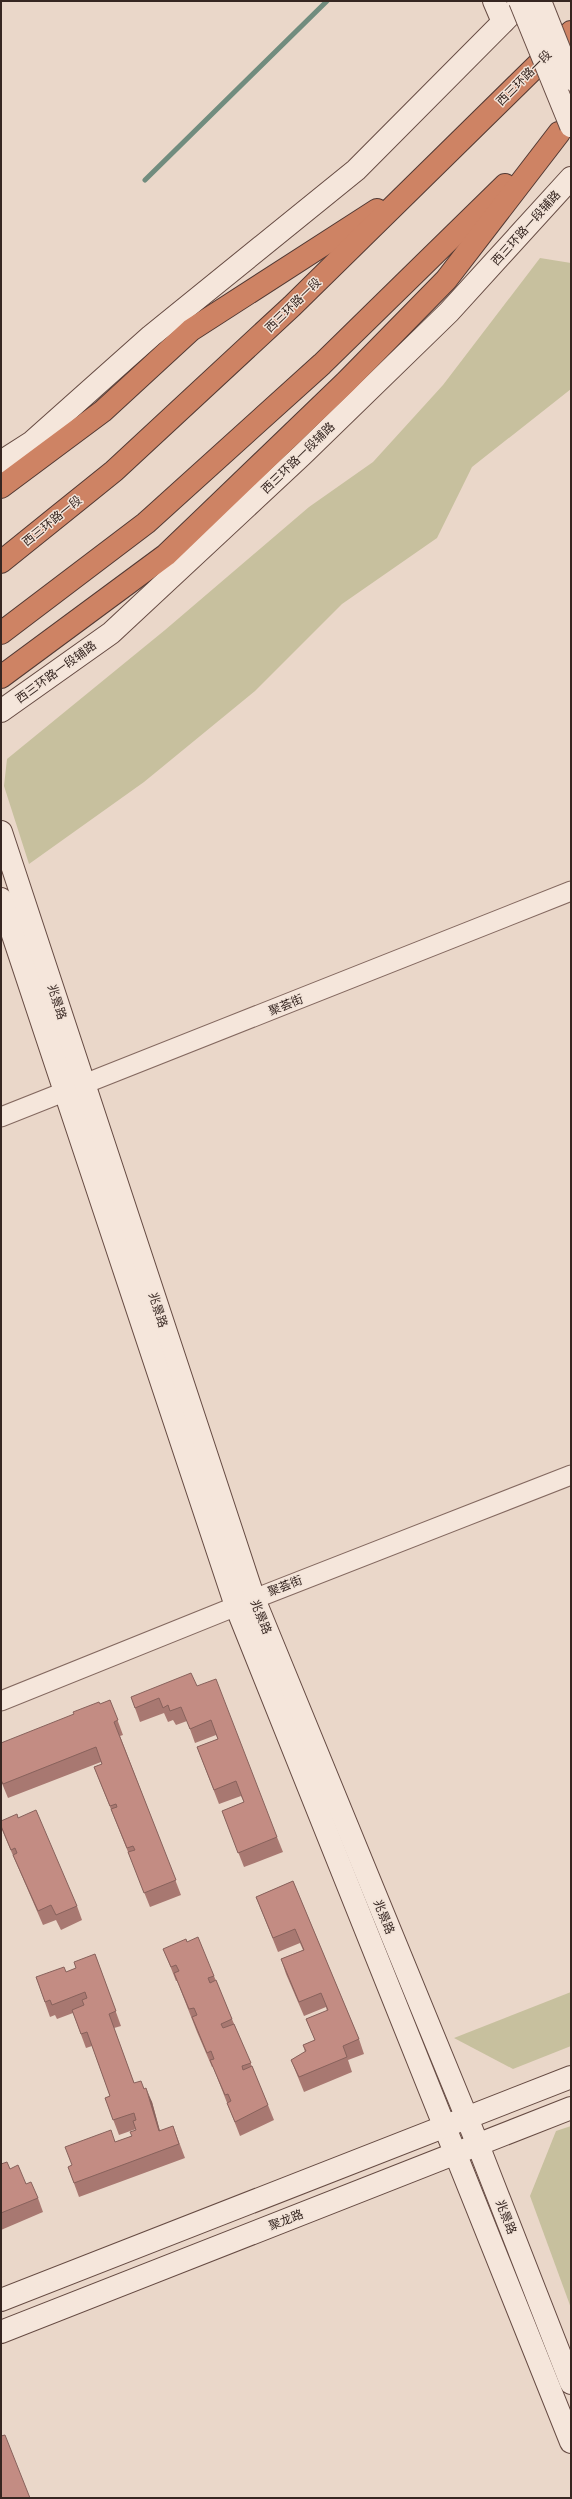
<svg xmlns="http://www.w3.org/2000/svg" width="572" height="2499" viewBox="0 0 572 2499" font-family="'Roboto Serif','Noto Sans SC',serif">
<rect width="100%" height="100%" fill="#ead7c9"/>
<g fill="#c7c09e">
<path d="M540,258L571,263V389L472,467L437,538L342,604L255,691L144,782L29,864L4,786L7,759L165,630L309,507L373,462L443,385Z"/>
<path d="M571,1992V2046L513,2069L454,2038Z"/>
<path d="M571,2126V2308L530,2196L556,2131Z"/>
</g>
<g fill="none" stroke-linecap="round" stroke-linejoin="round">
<path stroke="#718c7e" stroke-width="5" d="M145,180L327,1"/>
<g stroke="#846960" stroke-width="21">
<g id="street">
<path d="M1,1117L571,891"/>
<path d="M1,1701L254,1599L571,1475"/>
</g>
</g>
<g stroke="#664b43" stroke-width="24">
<g id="secondary">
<path d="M494,1L503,22"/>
<path d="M1,462L32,442L151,336L356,170L524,1"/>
<path d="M1,711L111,633L302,455L449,312L571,178"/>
<path d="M1,832L254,1599L478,2145L571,2383"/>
<path d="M1,899L236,1606L571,2442"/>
<path d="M1,2300L571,2077"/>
<path d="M1,2332L571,2108"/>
</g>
</g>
<g stroke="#523933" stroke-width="24">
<g id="highway">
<path d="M1,487L103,411L191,330L377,210"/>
<path d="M1,562L114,471L292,306L571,32"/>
<path d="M1,633L146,523L322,364L505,185"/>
<path d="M1,677L166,555L346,382L446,280L559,133"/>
</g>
</g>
<use href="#street" stroke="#f5e6db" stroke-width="19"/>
<use href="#secondary" stroke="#f5e6db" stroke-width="22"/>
<use href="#highway" stroke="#ce8364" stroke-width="22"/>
<g stroke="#664b43" stroke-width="24" stroke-linecap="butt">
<g id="secondary-bridge">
<path d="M520,1L571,126"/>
<path d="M540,1L571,79"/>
</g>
</g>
<use href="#secondary-bridge" stroke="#f5e6db" stroke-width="22"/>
</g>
<g fill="#a87871">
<path d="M197,1686L277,1837L283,1852L244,1867L222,1811L244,1802L241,1796L219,1804L197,1747L218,1739L216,1735L195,1743L187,1721L176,1725L173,1720L168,1722L164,1713L140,1722L131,1697Z"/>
<path d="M110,1700L123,1735L120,1736L181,1895L150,1907L94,1767L102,1764L101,1762L8,1798L1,1781L100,1704Z"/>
<path d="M18,1818L77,1906L82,1920L61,1930L56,1920L43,1925L5,1837L1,1827Z"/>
<path d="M293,1881L359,2039L364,2054L348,2060L352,2072L304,2092L291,2060L305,2052L303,2045L315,2040L306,2019L327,2011L326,2007L304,2016L286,1974L281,1959L303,1950L300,1943L278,1952L256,1897Z"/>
<path d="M187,1942L214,1976L268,2105L274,2120L240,2136L213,2067H212L197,2032L177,1981H176L169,1963L163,1949Z"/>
<path d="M95,1954L121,2026L114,2028L134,2083L144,2089L152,2102L160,2131L173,2126L185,2158L79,2197L68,2167L115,2142L132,2136L136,2130V2129L119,2135L105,2098L110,2096L92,2046L86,2048L73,2013L57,2019L55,2015L50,2017L36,1977L66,1972L76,1968Z"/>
<path d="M1,2164L10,2169L26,2184L38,2198L43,2212L1,2230Z"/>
</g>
<path fill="#88625c" d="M146,2088L152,2102L164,2146L159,2131Z"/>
<g fill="#c38c83" stroke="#88625c">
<path d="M191,1673L197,1686L216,1679L277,1837L238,1853L222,1811L244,1802L236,1781L214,1790L197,1747L218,1739L211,1720L190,1729L181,1707L170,1711L168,1705L163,1708L159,1698L135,1708L131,1697Z"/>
<path d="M110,1700L118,1720L114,1722L176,1880L144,1893L128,1852L135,1850L133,1846L127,1848L111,1809L117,1807L116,1804L110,1806L94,1767L102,1764L96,1747L3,1784L1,1780V1743L74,1714L73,1712L99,1702L100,1704Z"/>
<path d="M36,1810L77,1906L56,1915L51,1905L38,1911L13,1855L17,1853L15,1848L11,1850L1,1826V1821L17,1814L18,1818Z"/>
<path d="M293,1881L359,2039L343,2046L347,2057L299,2077L291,2060L306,2051L303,2045L315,2040L306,2019L328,2010L321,1993L299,2002L281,1959L304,1950L295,1929L273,1938L256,1897Z"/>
<path d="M198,1937L214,1976L208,1978L210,1983L216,1980L232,2019L221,2024L223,2028L234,2024L251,2063L242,2066L243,2070L252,2066L268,2105L235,2122L227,2103L231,2101L228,2094L225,2095L210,2060L214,2059L211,2051L207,2053L192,2017L197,2015L194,2008L189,2009L174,1973L179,1971L176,1965L171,1967L163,1949L186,1939L187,1942Z"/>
<path d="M95,1954L116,2011L109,2014L134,2083L141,2081L144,2089L146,2088L159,2131L173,2126L179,2144L74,2183L68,2167L72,2165L65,2147L111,2130L115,2142L132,2136L130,2132L136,2130L133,2121L136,2120L134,2113L113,2120L105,2098L110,2096L87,2032L81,2034L72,2010L84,2005L82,2000L87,1998L85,1992L52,2005L50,2000L45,2002L36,1977L64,1967L66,1972L76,1968L74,1962Z"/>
<path d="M7,2162L10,2169L18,2165L26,2184L31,2182L38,2198L1,2213V2164Z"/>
<path d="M5,2435L30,2498H1V2436Z"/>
</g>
<g text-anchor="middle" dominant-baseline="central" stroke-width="3" stroke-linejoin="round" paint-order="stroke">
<g font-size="12" fill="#362621" stroke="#f2e3d8">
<text transform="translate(524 78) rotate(-45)">西三环路一段</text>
<text transform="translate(526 228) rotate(-48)">西三环路一段辅路</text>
<text transform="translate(293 305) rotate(-44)">西三环路一段</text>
<text transform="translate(298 458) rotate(-44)">西三环路一段辅路</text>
<text transform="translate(52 521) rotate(-39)">西三环路一段</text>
<text transform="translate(56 672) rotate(-36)">西三环路一段辅路</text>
<text transform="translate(57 1002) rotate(72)">兆景路</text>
<text transform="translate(286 1005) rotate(-22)">聚荟街</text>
<text transform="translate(158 1310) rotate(72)">兆景路</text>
<text transform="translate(285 1586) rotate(-21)">聚荟街</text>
<text transform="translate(261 1617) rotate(68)">兆景路</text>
<text transform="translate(384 1917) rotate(68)">兆景路</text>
<text transform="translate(506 2217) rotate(69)">兆景路</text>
<text transform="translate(286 2220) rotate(-21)">聚龙路</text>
</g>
</g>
<rect width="572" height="2499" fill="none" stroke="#362621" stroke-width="4"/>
</svg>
